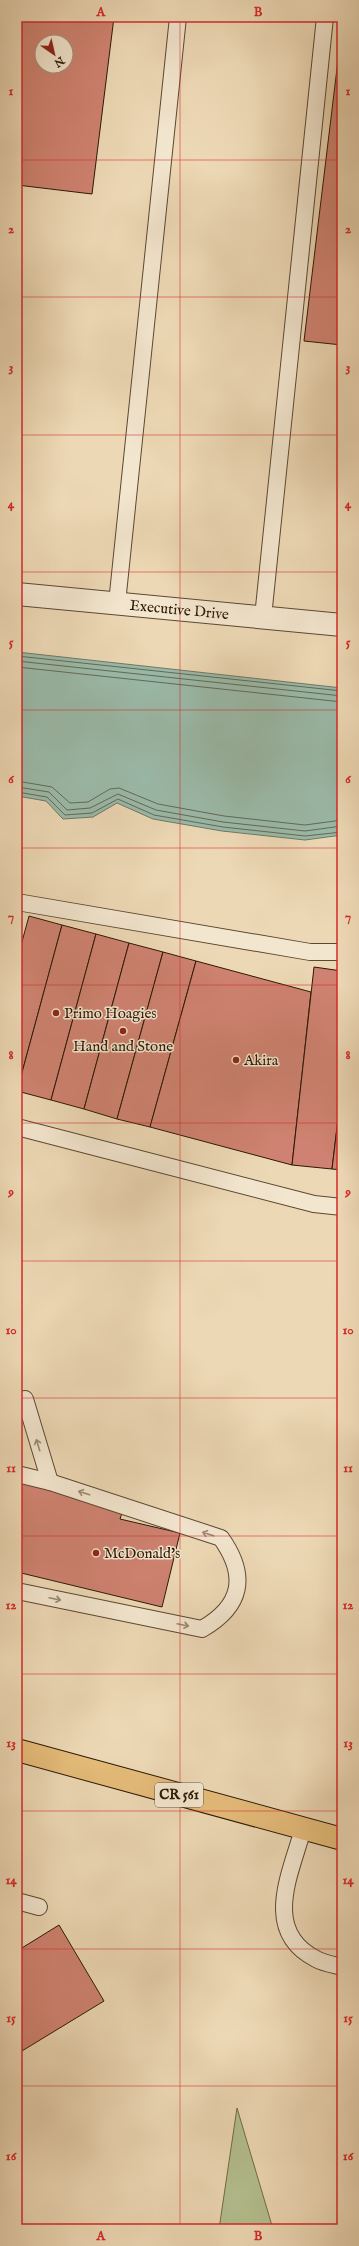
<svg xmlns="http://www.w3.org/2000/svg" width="359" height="2246" viewBox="0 0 359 2246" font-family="'IM FELL English',serif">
<rect width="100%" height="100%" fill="#edd8b5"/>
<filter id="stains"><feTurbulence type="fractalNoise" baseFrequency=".005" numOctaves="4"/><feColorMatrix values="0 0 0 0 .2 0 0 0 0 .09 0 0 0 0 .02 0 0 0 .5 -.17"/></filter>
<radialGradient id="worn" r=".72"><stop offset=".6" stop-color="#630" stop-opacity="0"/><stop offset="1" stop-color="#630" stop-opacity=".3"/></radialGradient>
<path fill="#b4bf90" stroke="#706c4a" d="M237,2108L273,2229H219Z"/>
<path fill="#9abaa9" stroke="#6e7967" d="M17,652L342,688V835L305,840L222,831L153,819L117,803L93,817L63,819L46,801L17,796Z"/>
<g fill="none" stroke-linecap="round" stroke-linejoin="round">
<g stroke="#626957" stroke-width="1">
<path d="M17,656L342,691"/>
<path d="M17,661L342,696"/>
<path d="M17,667L342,702"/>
<path d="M17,781L52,787L70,803L88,802L110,789L119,788L158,804L224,816L305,825L342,820"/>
<path d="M17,787L49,792L67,810L90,808L118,794L156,810L223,822L305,831L342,826"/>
<path d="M17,792L47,797L65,815L92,813L118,799L154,815L223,827L305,836L342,832"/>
</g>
</g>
<g fill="#cf8271" stroke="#2b1805" fill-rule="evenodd">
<path d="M17,17H114L92,194L17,185ZM42,42H66V66H42Z"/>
<path d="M342,27V345L304,341Z"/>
<path d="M29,916L62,925L17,1091V960Z"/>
<path d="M62,925L96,934L51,1100L17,1091Z"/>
<path d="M96,934L129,943L84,1109L51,1100Z"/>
<path d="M129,943L163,952L117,1119L84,1109Z"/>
<path d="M163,952L196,961L150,1127L117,1119Z"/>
<path d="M196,961L311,992L292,1165L150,1127Z"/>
<path d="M314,967L342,971V1086L332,1169L292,1165Z"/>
<path d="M342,1086V1170L332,1169Z"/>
<path d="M22,1483L124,1507L120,1519L180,1533L162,1607L17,1572V1503Z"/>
<path d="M59,1925L104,2001L17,2054V1951Z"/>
</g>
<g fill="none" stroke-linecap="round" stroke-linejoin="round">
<g stroke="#5c4831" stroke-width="18">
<g id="service">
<path d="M117,603L178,17"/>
<path d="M263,617L325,17"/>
<path d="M17,902L310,952H342"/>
<path d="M17,1127L314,1204L342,1207"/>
<path d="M17,1413L25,1399L50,1482"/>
<path d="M17,1474L50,1482L221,1538C248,1576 242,1606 202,1629L17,1591"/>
<path d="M303,1829C291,1873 261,1931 316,1959C323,1963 334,1965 342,1967"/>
<path d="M17,1901L39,1907"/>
</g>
</g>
<g stroke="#5c4831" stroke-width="24">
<g id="minor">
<path id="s1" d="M17,594L342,625"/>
</g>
</g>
<g stroke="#2b1805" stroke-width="24">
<path id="primary" d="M17,1750L342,1839"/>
</g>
<use href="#service" stroke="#f3e6cf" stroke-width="16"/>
<use href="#minor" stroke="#f3e6cf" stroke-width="22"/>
<use href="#primary" stroke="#e6bc7a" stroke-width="22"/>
</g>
<defs><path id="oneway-shaft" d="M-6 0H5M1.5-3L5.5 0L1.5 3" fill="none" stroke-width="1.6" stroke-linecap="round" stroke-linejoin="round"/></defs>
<g stroke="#998974">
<use href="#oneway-shaft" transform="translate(38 1445) rotate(-107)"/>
<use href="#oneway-shaft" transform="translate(84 1493) rotate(-162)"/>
<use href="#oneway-shaft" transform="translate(208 1534) rotate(-162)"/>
<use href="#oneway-shaft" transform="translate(55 1599) rotate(12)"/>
<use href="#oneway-shaft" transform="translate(183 1625) rotate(12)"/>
</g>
<path fill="none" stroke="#d62828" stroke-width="1" stroke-opacity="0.55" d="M180,17V2229M17,160H342M17,297H342M17,435H342M17,572H342M17,710H342M17,848H342M17,985H342M17,1123H342M17,1261H342M17,1398H342M17,1536H342M17,1674H342M17,1811H342M17,1949H342M17,2086H342"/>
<g fill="#8f2418" stroke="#f3e6cf" stroke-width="1.5">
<circle cx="56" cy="1013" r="4"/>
<circle cx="123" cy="1031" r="4"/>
<circle cx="236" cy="1060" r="4"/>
<circle cx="96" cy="1553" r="4"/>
</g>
<g text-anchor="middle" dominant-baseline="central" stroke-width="3" stroke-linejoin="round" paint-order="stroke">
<rect fill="#f3e6cf" stroke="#675642" stroke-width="1" x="155" y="1783" width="48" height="24" rx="3"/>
<g font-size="14" font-weight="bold" fill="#2b1805">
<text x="179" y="1795">CR 561</text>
</g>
<g font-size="15" fill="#2b1805" stroke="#f3e6cf">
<text stroke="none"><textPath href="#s1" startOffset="163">Executive Drive</textPath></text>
</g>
<g font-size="15" fill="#2b1805" stroke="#f3e6cf" text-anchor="start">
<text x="64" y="1013">Primo Hoagies</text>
<text x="123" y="1046" text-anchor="middle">Hand and Stone</text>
<text x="244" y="1060">Akira</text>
<text x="104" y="1553">McDonald's</text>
</g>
</g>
<rect width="359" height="2246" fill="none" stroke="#edd8b5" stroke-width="44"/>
<g transform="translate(54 54) rotate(146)"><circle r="19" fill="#f3e6cf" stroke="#a3947e"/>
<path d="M0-3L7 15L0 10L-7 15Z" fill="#8f2418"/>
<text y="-6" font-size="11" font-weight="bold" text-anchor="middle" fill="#2b1805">N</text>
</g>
<rect x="22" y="22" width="315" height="2202" fill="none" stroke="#d62828" stroke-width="1.5"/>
<g font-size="13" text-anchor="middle" font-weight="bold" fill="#d62828">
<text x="101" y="16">A</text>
<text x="258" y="16">B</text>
<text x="11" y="95">1</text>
<text x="348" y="95">1</text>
<text x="11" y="233">2</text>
<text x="348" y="233">2</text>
<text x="11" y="371">3</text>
<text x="348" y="371">3</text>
<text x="11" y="508">4</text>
<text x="348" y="508">4</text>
<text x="11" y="646">5</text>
<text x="348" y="646">5</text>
<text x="11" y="783">6</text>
<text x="348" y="783">6</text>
<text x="11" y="921">7</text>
<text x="348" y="921">7</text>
<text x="11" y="1059">8</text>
<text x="348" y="1059">8</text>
<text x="11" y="1196">9</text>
<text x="348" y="1196">9</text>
<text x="11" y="1334">10</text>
<text x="348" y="1334">10</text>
<text x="11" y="1472">11</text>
<text x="348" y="1472">11</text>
<text x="11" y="1609">12</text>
<text x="348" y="1609">12</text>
<text x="11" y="1747">13</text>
<text x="348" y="1747">13</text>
<text x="11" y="1884">14</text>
<text x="348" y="1884">14</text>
<text x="11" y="2022">15</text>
<text x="348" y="2022">15</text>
<text x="11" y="2160">16</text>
<text x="348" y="2160">16</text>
<text x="101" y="2240">A</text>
<text x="258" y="2240">B</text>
</g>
<rect width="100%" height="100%" filter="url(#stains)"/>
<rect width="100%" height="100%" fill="url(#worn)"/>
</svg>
